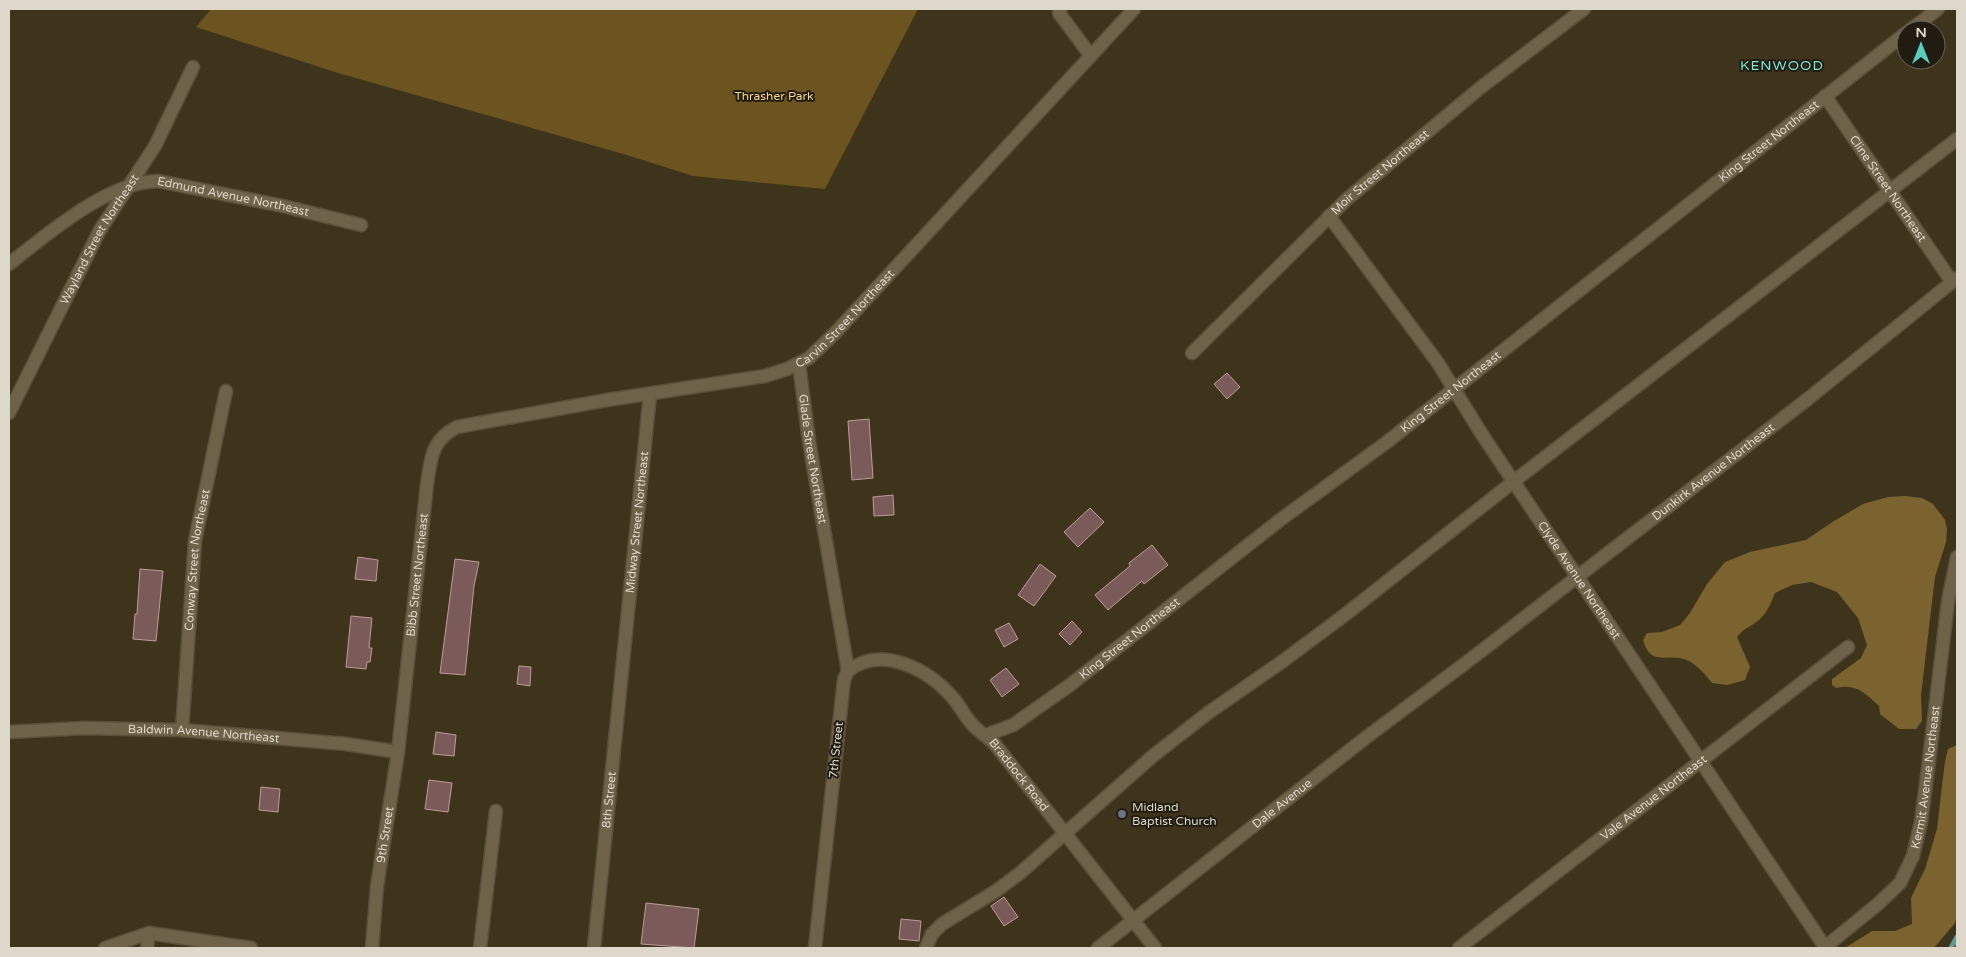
<svg xmlns="http://www.w3.org/2000/svg" width="1966" height="957" viewBox="0 0 1966 957" font-family="'Varela Round',sans-serif">
<rect width="100%" height="100%" fill="#3e331b"/>
<path fill="#6b541f" d="M211,9H918L825,189L693,176L627,155L338,73L196,27Z"/>
<g fill="#7a632e">
<path d="M1905,496L1922,498L1933,504L1945,520L1947,529L1946,542L1935,577L1921,695L1922,721L1916,729H1899L1880,714L1879,706C1865,693 1856,683 1836,688L1832,685V679L1861,658L1867,645L1858,618L1837,592L1811,582L1792,585L1775,593C1771,603 1767,613 1759,620C1749,628 1745,627 1737,637L1750,667L1745,680L1727,685L1712,683C1706,675 1698,666 1689,661C1670,651 1651,669 1643,640L1647,633L1662,632L1680,625L1690,613L1707,584L1725,562L1750,552L1806,540L1834,521L1863,504L1888,497Z"/>
<path d="M1957,745V915L1955,923L1934,948H1845L1872,931H1895L1912,924L1911,898L1925,869L1937,829L1945,761L1948,749Z"/>
</g>
<g fill="none" stroke-linecap="round" stroke-linejoin="round">
<path stroke="#639a9a" stroke-width="5" d="M1951,948L1957,937"/>
</g>
<g fill="#7a5b59" stroke="#be9c9a">
<path d="M1227,373L1240,387L1227,399L1214,384Z"/>
<path d="M869,419L873,478L852,480L848,421Z"/>
<path d="M893,495L894,515L874,516L873,497Z"/>
<path d="M1090,508L1104,522L1078,547L1064,532Z"/>
<path d="M1152,545L1168,565L1144,584L1142,581L1108,610L1095,595L1130,566L1129,563Z"/>
<path d="M358,557L378,560L376,581L355,579Z"/>
<path d="M455,559L479,562L474,586L465,675L440,673Z"/>
<path d="M1040,564L1056,576L1034,606L1018,595Z"/>
<path d="M140,569L163,571L156,641L133,639L135,614H137Z"/>
<path d="M351,616L372,618L369,648H372L370,662H367L366,669L346,667Z"/>
<path d="M1072,621L1082,632L1070,645L1059,634Z"/>
<path d="M1009,623L1018,639L1004,647L995,630Z"/>
<path d="M519,666L531,667L530,686L517,684Z"/>
<path d="M1006,668L1019,684L1002,697L990,680Z"/>
<path d="M436,732L456,735L454,756L433,754Z"/>
<path d="M429,780L452,783L448,812L425,809Z"/>
<path d="M261,787L280,789L278,812L259,810Z"/>
<path d="M1004,897L1018,917L1004,926L991,906Z"/>
<path d="M646,903L699,909L694,948L641,944Z"/>
<path d="M901,919L921,921L919,941L899,939Z"/>
</g>
<g fill="none" stroke-linecap="round" stroke-linejoin="round">
<g stroke="#59503b" stroke-width="15">
<g id="minor">
<path d="M1060,9L1059,13L1091,56"/>
<path d="M1910,30L1938,9"/>
<path id="s1" d="M1825,96L1952,282"/>
<path id="s2" d="M1329,216L1438,363L1481,433L1825,947"/>
<path id="s3" d="M9,264C49,233 107,182 158,181L283,206L361,225"/>
<path id="s4" d="M1192,353L1347,199L1480,88L1584,9"/>
<path id="s5" d="M799,364L809,441L848,671L844,679L815,948"/>
<path id="s6" d="M9,413L100,230L155,146L193,67"/>
<path id="s7" d="M848,671C882,644 929,670 953,698C960,706 964,715 971,723C977,731 987,736 994,743L1155,948"/>
<path id="s8" d="M182,730L195,541L226,391"/>
<path id="s9" d="M9,732L84,728L182,730L346,744L398,752"/>
<path id="s10" d="M986,735L1013,725L1070,685L1280,520L1387,442L1906,33"/>
<path d="M105,948L149,933L251,948"/>
<path d="M147,948L149,933"/>
<path id="s11" d="M372,948L377,886L398,752L427,484C431,459 431,440 457,427L607,400L765,376L787,369L809,358L836,332L1134,9"/>
<path d="M480,948L496,811"/>
<path id="s12" d="M594,948L650,394"/>
<path d="M926,948L932,934L942,924L996,891L1020,873L1154,755L1208,713L1283,661L1346,614L1513,482L1957,139"/>
<path id="s13" d="M1098,948L1364,739L1467,662L1809,398L1957,278"/>
<path id="s14" d="M1459,948L1848,647"/>
<path id="s15" d="M1824,948L1878,904L1900,883L1913,856L1921,822L1928,769L1948,601L1957,557"/>
</g>
</g>
<path stroke="#716853" stroke-width="3" stroke-dasharray="2.5 4" stroke-linecap="butt" d="M1954,948L1957,944"/>
<use href="#minor" stroke="#6e6248" stroke-width="12"/>
</g>
<circle fill="#6b7280" stroke="#211c11" stroke-width="2" cx="1122" cy="814" r="5"/>
<g text-anchor="middle" dominant-baseline="central" stroke-width="4" stroke-linejoin="round" paint-order="stroke">
<g font-size="12" fill="#fbd685" stroke="#211c11">
<text x="774" y="96">Thrasher Park</text>
</g>
<g font-size="12" fill="#ded8ca" stroke="#211c11">
<text stroke="none"><textPath href="#s10" startOffset="984">King Street Northeast</textPath></text>
<text stroke="none"><textPath href="#s4" startOffset="261">Moir Street Northeast</textPath></text>
<text stroke="none"><textPath href="#s1" startOffset="112">Cline Street Northeast</textPath></text>
<text stroke="none"><textPath href="#s3" startOffset="250">Edmund Avenue Northeast</textPath></text>
<text stroke="none"><textPath href="#s6" startOffset="196">Wayland Street Northeast</textPath></text>
<text stroke="none"><textPath href="#s11" startOffset="948">Carvin Street Northeast</textPath></text>
<text stroke="none"><textPath href="#s10" startOffset="579">King Street Northeast</textPath></text>
<text stroke="none"><textPath href="#s5" startOffset="96">Glade Street Northeast</textPath></text>
<text stroke="none"><textPath href="#s13" startOffset="778">Dunkirk Avenue Northeast</textPath></text>
<text stroke="none"><textPath href="#s12" startOffset="428">Midway Street Northeast</textPath></text>
<text stroke="none"><textPath href="#s8" startOffset="171">Conway Street Northeast</textPath></text>
<text stroke="none"><textPath href="#s11" startOffset="376">Bibb Street Northeast</textPath></text>
<text stroke="none"><textPath href="#s2" startOffset="442">Clyde Avenue Northeast</textPath></text>
<text stroke="none"><textPath href="#s10" startOffset="174">King Street Northeast</textPath></text>
<text stroke="none"><textPath href="#s9" startOffset="195">Baldwin Avenue Northeast</textPath></text>
<text transform="translate(836 750) rotate(-84)">7th Street</text>
<text stroke="none"><textPath href="#s7" startOffset="221">Braddock Road</textPath></text>
<text stroke="none"><textPath href="#s15" startOffset="210">Kermit Avenue Northeast</textPath></text>
<text stroke="none"><textPath href="#s14" startOffset="246">Vale Avenue Northeast</textPath></text>
<text stroke="none"><textPath href="#s12" startOffset="149">8th Street</textPath></text>
<text stroke="none"><textPath href="#s13" startOffset="234">Dale Avenue</textPath></text>
<text stroke="none"><textPath href="#s11" startOffset="114">9th Street</textPath></text>
</g>
<g font-size="12" fill="#ded8ca" stroke="#211c11" text-anchor="start">
<text x="1132" y="807">Midland<tspan x="1132" dy="14">Baptist Church</tspan></text>
</g>
<g font-size="14" letter-spacing="1" fill="#7fe7d8" stroke="#211c11">
<text x="1782" y="65">KENWOOD</text>
</g>
</g>
<rect width="1966" height="957" fill="none" stroke="#ded8ca" stroke-width="20"/>
<g transform="translate(1921 45)"><circle r="24" fill="#211c11" stroke="#6d675b"/>
<path d="M0-4L9 19L0 12L-9 19Z" fill="#59cebe"/>
<text y="-8" font-size="14" font-weight="bold" text-anchor="middle" fill="#ded8ca">N</text>
</g>
</svg>
